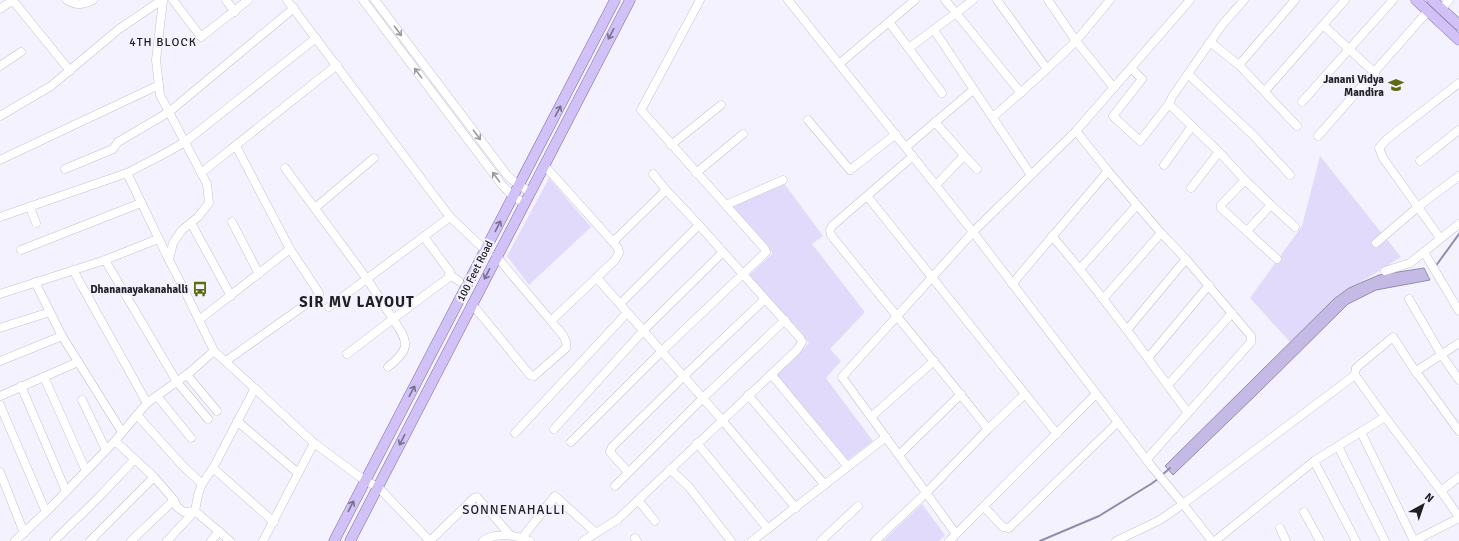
<svg xmlns="http://www.w3.org/2000/svg" width="1459" height="541" viewBox="0 0 1459 541" font-family="Signika,sans-serif">
<rect width="100%" height="100%" fill="#f4f2fe"/>
<g fill="#e2dafa">
<path d="M1320,156L1401,257L1334,299L1290,342L1250,298L1302,226Z"/>
<path d="M549,178L591,227L529,285L507,256Z"/>
<path d="M784,183L823,236L812,244L865,312L830,349L841,361L826,378L873,441L848,460L776,376L809,343L749,275L773,253L730,207Z"/>
<path d="M922,504L945,535L939,541H883Z"/>
</g>
<path fill="#c5b9e6" stroke="#948bac" d="M1424,268L1430,280L1376,290L1348,304L1256,395L1173,475L1165,466L1334,299L1349,288L1379,275Z"/>
<g fill="none" stroke-linecap="round" stroke-linejoin="round">
<g stroke="#948bac" stroke-width="2">
<path d="M1435,267L1459,234"/>
<path d="M1161,476L1170,468"/>
<path d="M1040,541L1099,516L1151,484L1158,479"/>
</g>
<g stroke="#c4c2ce" stroke-width="9">
<g id="minor">
<path d="M67,0C76,6 83,5 93,0"/>
<path d="M163,0L156,60L160,95L207,184L209,203L198,217L182,230L173,243L169,260L181,283L214,351L314,443L364,480L378,487L430,541"/>
<path d="M173,0L201,37L248,0"/>
<path d="M226,0L235,12"/>
<path d="M287,0L450,217L485,250"/>
<path d="M363,0L502,185L513,196L524,203"/>
<path d="M375,0L507,175L518,185L531,192"/>
<path d="M788,0L973,232L842,377L956,534"/>
<path d="M945,0L956,13L973,0"/>
<path d="M997,0L1047,69L1076,41L1114,88"/>
<path d="M1048,0L1076,41L1110,0"/>
<path d="M1190,0L1076,131L973,232L1152,467L1183,504L1355,375L1385,417L1441,491L1459,477"/>
<path d="M0,9L10,2L15,3L70,71"/>
<path d="M1442,9L1449,0"/>
<path d="M889,22L942,93"/>
<path d="M1324,26L1375,73"/>
<path d="M934,30L1031,175"/>
<path d="M1210,42L1239,65L1297,126"/>
<path d="M909,48L956,13L1021,93"/>
<path d="M839,64L915,0"/>
<path d="M1239,65L1295,0"/>
<path d="M0,66L21,52"/>
<path d="M1131,68L1142,79L1113,116L1140,141L1169,104L1172,97L1222,25L1244,0"/>
<path d="M1188,74L1253,135L1290,175"/>
<path d="M1265,91L1345,0"/>
<path d="M1302,102L1393,0"/>
<path d="M1169,104L1219,152L1245,180L1271,205L1247,231"/>
<path d="M0,116L51,86L119,29L162,0"/>
<path d="M993,117L1047,69"/>
<path d="M808,120L850,170L896,134"/>
<path d="M935,122L963,154L961,159L936,185"/>
<path d="M1076,131L1108,171L1161,233L1186,259L1251,336V342L1147,459"/>
<path d="M1318,136L1428,11"/>
<path d="M671,145L721,105"/>
<path d="M906,147L973,90"/>
<path d="M963,154L977,169"/>
<path d="M913,156L832,226L830,230L831,235C883,300 936,363 988,429"/>
<path d="M0,160L159,85"/>
<path d="M1420,161L1459,130"/>
<path d="M1164,165L1192,126"/>
<path d="M285,168L367,279L393,319L347,354"/>
<path d="M65,169L113,149L118,142L169,112L294,8"/>
<path d="M127,173L160,156L185,142L316,38"/>
<path d="M201,173L337,65"/>
<path d="M696,173L743,134"/>
<path d="M653,174L666,190"/>
<path d="M1245,180L1221,205V208L1277,259"/>
<path d="M1191,188L1219,152"/>
<path d="M868,197L1057,434"/>
<path d="M726,205L783,180"/>
<path d="M1271,205L1295,227"/>
<path d="M30,207L36,223"/>
<path d="M315,208L374,158"/>
<path d="M0,217L127,173L169,260"/>
<path d="M232,222L259,274"/>
<path d="M191,223L231,296"/>
<path d="M1052,236C1101,293 1144,353 1188,413"/>
<path d="M1440,238L1383,158L1379,148L1387,139L1459,83"/>
<path d="M1376,243L1419,206L1459,176"/>
<path d="M21,250L141,203"/>
<path d="M1424,252L1459,311"/>
<path d="M496,256L551,321L615,260L619,253L618,248L613,242L545,166"/>
<path d="M105,260L177,382L208,419"/>
<path d="M1080,269L1137,205"/>
<path d="M73,270L147,403"/>
<path d="M1385,271L1410,263L1459,224"/>
<path d="M450,275L459,281"/>
<path d="M597,278L722,420L796,508"/>
<path d="M35,282L62,336L122,432"/>
<path d="M1012,284L1108,171"/>
<path d="M0,294L105,260L158,239"/>
<path d="M1103,299L1161,233"/>
<path d="M1409,299L1441,354L1459,380"/>
<path d="M472,304L530,375L534,376L566,348C569,338 556,328 551,321"/>
<path d="M620,304L699,225"/>
<path d="M329,307L450,217"/>
<path d="M199,320L290,249"/>
<path d="M0,328L50,312"/>
<path d="M1127,330L1186,259"/>
<path d="M1459,343L1418,370L1417,373L1459,431"/>
<path d="M1148,358L1209,285"/>
<path d="M0,361L62,336"/>
<path d="M226,361L319,295V293L290,249L236,146"/>
<path d="M388,367C411,348 409,343 393,319L448,278L450,272L424,237"/>
<path d="M771,374L848,467"/>
<path d="M187,375L217,411"/>
<path d="M1355,375L1356,368L1393,337L1417,374"/>
<path d="M44,377L86,471"/>
<path d="M1168,385L1232,313"/>
<path d="M21,386L66,491"/>
<path d="M748,395L825,485"/>
<path d="M0,396L78,362"/>
<path d="M157,396L191,438"/>
<path d="M82,400L106,450"/>
<path d="M0,405L46,512"/>
<path d="M137,415L182,465L202,484"/>
<path d="M871,417L934,361"/>
<path d="M237,421L298,473"/>
<path d="M554,429L643,331L723,252"/>
<path d="M1361,432L1414,541"/>
<path d="M515,433L627,313"/>
<path d="M115,441L154,477L174,500L177,507L184,512L195,511L230,541"/>
<path d="M571,442L661,352L766,252L765,249L641,110L700,0"/>
<path d="M697,443L768,529"/>
<path d="M1338,446L1385,541"/>
<path d="M899,455L961,394"/>
<path d="M1314,461L1356,541"/>
<path d="M213,468L274,522"/>
<path d="M670,469L689,487L731,541"/>
<path d="M0,472L24,533"/>
<path d="M628,472L610,452L612,447L684,376L765,299"/>
<path d="M615,486L703,398L785,320"/>
<path d="M1441,491L1459,517"/>
<path d="M638,500L655,521"/>
<path d="M984,507L1003,527L1009,528L1118,422"/>
<path d="M1304,512L1320,541"/>
<path d="M1280,528L1286,541"/>
<path d="M522,538L555,496L596,533"/>
<path d="M635,538L637,541"/>
<path d="M15,541L51,507L115,441L147,403L189,373L214,351"/>
<path d="M54,541L98,498L135,459"/>
<path d="M90,541L154,477"/>
<path d="M131,541L174,500"/>
<path d="M167,541L195,511L198,495L202,484L213,468L255,388"/>
<path d="M211,541L219,531"/>
<path d="M263,541L314,443"/>
<path d="M430,541L474,498L477,497L510,535"/>
<path d="M483,541C495,532 517,535 530,541"/>
<path d="M583,541L617,520L797,350L802,342L800,338L699,225L666,190L613,242"/>
<path d="M752,541L886,437"/>
<path d="M821,541L858,506"/>
<path d="M875,541L926,493L988,429L1025,394"/>
<path d="M949,541L1096,394"/>
<path d="M1116,541L1160,520L1183,504L1212,541"/>
<path d="M1215,541L1314,461L1385,417"/>
<path d="M1414,541L1459,518"/>
</g>
</g>
<g stroke="#7f6ea9" stroke-width="11">
<g id="major">
<path d="M1416,0L1459,40"/>
<path d="M1432,0L1459,25"/>
<path d="M334,541L615,0"/>
<path d="M350,541L630,0"/>
</g>
</g>
<use href="#minor" stroke="#fff" stroke-width="8"/>
<use href="#major" stroke="#d1c1f7" stroke-width="10"/>
</g>
<defs><path id="oneway-shaft" d="M-6 0H5M1.5-3L5.5 0L1.5 3" fill="none" stroke-width="1.6" stroke-linecap="round" stroke-linejoin="round"/></defs>
<g stroke="#9b9a9c">
<use href="#oneway-shaft" transform="translate(398 31) rotate(53)"/>
<use href="#oneway-shaft" transform="translate(418 73) rotate(-127)"/>
<use href="#oneway-shaft" transform="translate(477 135) rotate(53)"/>
<use href="#oneway-shaft" transform="translate(496 177) rotate(-127)"/>
</g>
<g stroke="#78708d">
<use href="#oneway-shaft" transform="translate(611 34) rotate(118)"/>
<use href="#oneway-shaft" transform="translate(558 111) rotate(-62)"/>
<use href="#oneway-shaft" transform="translate(498 226) rotate(-63)"/>
<use href="#oneway-shaft" transform="translate(487 274) rotate(117)"/>
<use href="#oneway-shaft" transform="translate(412 391) rotate(-62)"/>
<use href="#oneway-shaft" transform="translate(402 440) rotate(117)"/>
<use href="#oneway-shaft" transform="translate(351 506) rotate(-63)"/>
</g>
<defs>
<g id="school-bare" transform="scale(1.2)"><path d="M0-5L7-2L0 1L-7-2ZM-4 1L0 2.5L4 1V4Q0 6-4 4Z" fill="#606b11" stroke="#f4f2fe" stroke-width="2.5" paint-order="stroke"/></g>
<g id="bus-bare" transform="scale(1.2)"><path d="M-5-6H5V4H4V6H2V4H-2V6H-4V4H-5ZM-3.5-4V0h7V-4ZM-3.5 1.2v1.5H-2V1.2ZM2 1.2v1.5H3.5V1.2Z" fill="#606b11" stroke="#f4f2fe" stroke-width="2.5" paint-order="stroke"/></g>
</defs>
<g fill-rule="evenodd">
<use href="#school-bare" x="1396" y="85"/>
<use href="#bus-bare" x="200" y="289"/>
</g>
<g text-anchor="middle" dominant-baseline="central" stroke-width="4" stroke-linejoin="round" paint-order="stroke">
<g font-size="11" font-weight="bold" fill="#201f23" stroke="#f4f2fe" text-anchor="end">
<text x="1384" y="79">Janani Vidya<tspan x="1384" dy="13">Mandira</tspan></text>
<text x="188" y="289">Dhananayakanahalli</text>
</g>
<g font-size="11" fill="#201f23" stroke="#f4f2fe">
<text transform="translate(475 271) rotate(-63)">100 Feet Road</text>
</g>
<g font-size="12" letter-spacing="1" fill="#201f23" stroke="#f4f2fe">
<text x="163" y="42">4TH BLOCK</text>
</g>
<g font-size="13" letter-spacing="1" fill="#201f23" stroke="#f4f2fe">
<text x="514" y="510">SONNENAHALLI</text>
</g>
<g font-size="15" font-weight="bold" letter-spacing="1" fill="#201f23" stroke="#f4f2fe">
<text x="357" y="302">SIR MV LAYOUT</text>
</g>
</g>
<g transform="translate(1423 505) rotate(40)" stroke="#f4f2fe" stroke-width="3" paint-order="stroke">
<path d="M0-3L7 15L0 10L-7 15Z" fill="#201f23"/>
<text y="-6" font-size="11" font-weight="bold" text-anchor="middle" fill="#201f23">N</text>
</g>
</svg>
